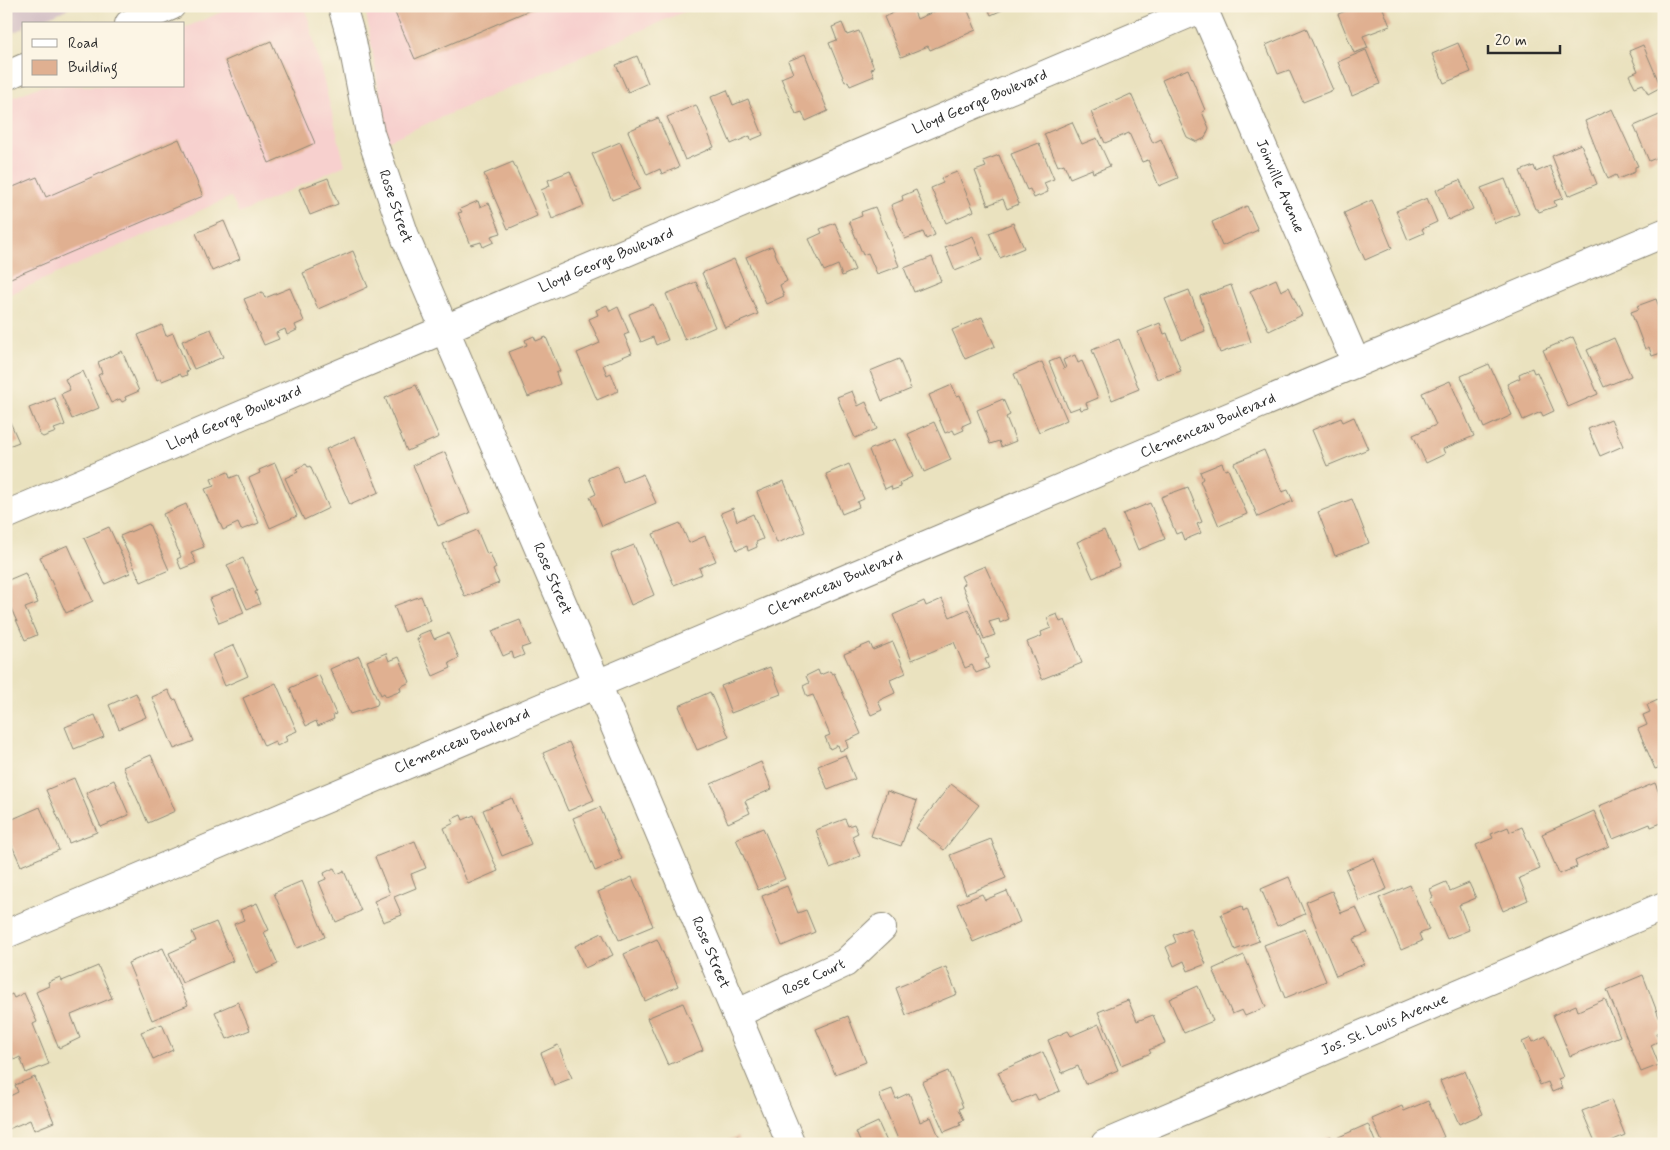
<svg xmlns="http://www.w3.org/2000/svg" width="1670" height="1150" viewBox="0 0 1670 1150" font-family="Mynerve,sans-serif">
<rect width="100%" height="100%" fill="#fcf5e5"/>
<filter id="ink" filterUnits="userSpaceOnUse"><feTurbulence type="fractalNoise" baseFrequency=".02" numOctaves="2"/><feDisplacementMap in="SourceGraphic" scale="10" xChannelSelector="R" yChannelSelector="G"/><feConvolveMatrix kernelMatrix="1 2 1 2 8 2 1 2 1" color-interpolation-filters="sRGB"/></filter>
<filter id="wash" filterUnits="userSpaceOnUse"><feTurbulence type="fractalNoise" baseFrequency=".0096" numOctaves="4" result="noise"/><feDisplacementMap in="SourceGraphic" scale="20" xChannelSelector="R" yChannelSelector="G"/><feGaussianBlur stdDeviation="1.12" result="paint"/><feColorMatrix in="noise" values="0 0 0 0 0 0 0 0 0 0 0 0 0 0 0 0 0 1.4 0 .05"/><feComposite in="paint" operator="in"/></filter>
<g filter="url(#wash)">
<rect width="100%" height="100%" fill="#eae2bf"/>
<g fill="#f7d0ce">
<path d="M236,6H305L345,165L239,214L231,197L6,296V100L41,86H184V28Z"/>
<path d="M365,6H697L387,141Z"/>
</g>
<path fill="#d2bec4" d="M6,6H74L33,24H24V28L6,35Z"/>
<g id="blocks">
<g fill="#e0b091">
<path d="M392,6H539L415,59Z"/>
<path d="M908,6H912L917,19L947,6H966L976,30L930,50L928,46L901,57L884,17Z"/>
<path d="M987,6H1011L991,15Z"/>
<path d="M1347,6H1382L1390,26L1363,36L1368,48L1354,53L1338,14L1348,10Z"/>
<path d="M842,23L847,35L859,31L874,68L871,69L874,76L850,86L848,81L845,82L829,43L837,40L832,27Z"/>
<path d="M1306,28L1333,90L1303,102L1289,70L1278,74L1266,45Z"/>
<path d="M271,41L315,143L269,163L225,61Z"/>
<path d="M1458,43L1471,72L1444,83L1432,54Z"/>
<path d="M1643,45L1661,87L1648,94L1643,84L1635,87L1629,75L1638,71L1629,51Z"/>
<path d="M1366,50L1380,84L1352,96L1338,62Z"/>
<path d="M805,54L828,111L806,121L802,112L796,114L781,78L793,73L788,61Z"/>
<path d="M637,56L648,83L628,92L616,65Z"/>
<path d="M1188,69L1205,110L1202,112L1209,128L1205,138L1197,142L1187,137L1162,80Z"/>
<path d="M727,90L733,105L748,99L763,135L751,140L750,136L731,144L711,97Z"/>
<path d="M1131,94L1153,143L1161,139L1178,178L1159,186L1148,160L1142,162L1129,133L1105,143L1091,112Z"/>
<path d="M696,105L714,147L685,160L667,117Z"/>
<path d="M1612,109L1638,166L1635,167V172L1618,179L1616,175L1608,179L1585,121Z"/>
<path d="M1664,113V162L1661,156L1649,161L1634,126Z"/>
<path d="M658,118L679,167L662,174L660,169L647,175L628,131Z"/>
<path d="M1072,122L1082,144L1097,138L1110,166L1093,173L1092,169L1070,178L1064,164L1058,166L1044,134Z"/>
<path d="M179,139L203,196L6,280V190L37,177L46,197Z"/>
<path d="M620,142L640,189L612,200L592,154Z"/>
<path d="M1039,143L1054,179L1044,183L1048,192L1034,198L1030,189L1027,190L1011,154Z"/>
<path d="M1581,144L1597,184L1568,196L1552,156Z"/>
<path d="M999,155L1019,204L1007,209L1003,199L988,205L975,171L986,167L983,161Z"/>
<path d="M513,162L537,216L508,229L484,174Z"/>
<path d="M1534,166L1536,172L1550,166L1563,198L1554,201L1556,206L1539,212L1537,209H1535L1520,171Z"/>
<path d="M570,171L584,206L552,219L541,190L550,186L548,180Z"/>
<path d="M957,172L974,211L946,223L931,188L943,183L941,178Z"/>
<path d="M328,178L338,204L310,215L299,189Z"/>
<path d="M1505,179L1519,214L1495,223L1481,188Z"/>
<path d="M1460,180L1473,209L1448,220L1436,190Z"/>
<path d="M916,190L935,235L926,239L923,232L905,239L891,205L903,200L902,196Z"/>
<path d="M1427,198L1437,222L1422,229L1424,233L1408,240L1396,211Z"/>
<path d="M1372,200L1392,248L1365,260L1344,213Z"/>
<path d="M478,201L480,207L489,203L501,233L491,236L494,242L483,247L481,242L471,245L458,213L462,212L460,209Z"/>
<path d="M1247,206L1258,230L1222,246L1212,222Z"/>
<path d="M875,207L899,266L877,274L868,253L863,255L849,221L862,216L861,212Z"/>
<path d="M224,221L240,259L212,271L196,233Z"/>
<path d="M835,223L855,270L842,276L838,265L824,271L809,239L822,233L820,229Z"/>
<path d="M1013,223L1024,248L1000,258L989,233Z"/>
<path d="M973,236L982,260L955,271L945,247Z"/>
<path d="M772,246L787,281L780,285L784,296L766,304L746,257Z"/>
<path d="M353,251L368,287L318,309L303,273Z"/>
<path d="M932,257L941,281L914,292L904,268Z"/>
<path d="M734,259L758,314L725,328L702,273Z"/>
<path d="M1276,279L1281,291L1289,287L1302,315L1269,331L1250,291Z"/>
<path d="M696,282L715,327L685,340L666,294Z"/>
<path d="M1231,285L1251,342L1220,353L1200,296Z"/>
<path d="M290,288L304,321L295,325L297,330L287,335L285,329L276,333L279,339L264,345L244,299L262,292L265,298Z"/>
<path d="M1189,290L1205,331L1182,340L1165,299Z"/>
<path d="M1656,299L1664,319V352L1652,356L1649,347L1645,349L1631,312L1639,309L1637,306Z"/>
<path d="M653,304L668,340L656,345L653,337L641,342L629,314Z"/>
<path d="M607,305L610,311L618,307L629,333L624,335L632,353L603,365L607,375L611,373L618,391L597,400L577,353L600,343L589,319L598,315L596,310Z"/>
<path d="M982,317L995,346L965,359L952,330Z"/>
<path d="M1160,323L1164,334L1167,333L1181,371L1157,379L1138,332Z"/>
<path d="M162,325L166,336L173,333L189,371L186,372L187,375L182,377L180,374L162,381L161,378L157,380L138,335Z"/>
<path d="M211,329L223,357L194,369L182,341Z"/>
<path d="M534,336L536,341L546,337L560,371L556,373L560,384L528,397L509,352L527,345L525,340Z"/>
<path d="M1573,337L1598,394L1568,407L1543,350Z"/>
<path d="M1614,338L1631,376L1604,387L1587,350Z"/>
<path d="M1119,339L1139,389L1112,400L1092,350Z"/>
<path d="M122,351L139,391L125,397L126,400L122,402L120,399L111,403L98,375L102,373L98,362Z"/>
<path d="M1075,355L1078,363L1082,361L1098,398L1086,403L1088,408L1081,410L1080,407L1069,411L1049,362L1059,358L1064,369L1066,368L1063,360Z"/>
<path d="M899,359L911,389L882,401L870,371Z"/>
<path d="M1042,362L1067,420L1039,432L1014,374Z"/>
<path d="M1489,364L1512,415L1484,428L1461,376Z"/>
<path d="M1532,368L1534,373L1537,372L1554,411L1543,416L1541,412L1523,420L1507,384L1520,378L1519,374Z"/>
<path d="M83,371L99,408L72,419L61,394L70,390L65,379Z"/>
<path d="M1450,381L1474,436L1443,449L1445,454L1426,463L1413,435L1436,425L1422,393Z"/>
<path d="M416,385L439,437L407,451L385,398Z"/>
<path d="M952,385L957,396L960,395L971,422L962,426L964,430L955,434L953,430L945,433L929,395Z"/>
<path d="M852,391L858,406L866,402L877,429L855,438L837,397Z"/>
<path d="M55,398L65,425L54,429L56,432L43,437L40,435L29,408Z"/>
<path d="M1003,399L1010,415L1006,417L1016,441L1001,447L999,441L990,444L977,410Z"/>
<path d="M6,413L19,442L6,447Z"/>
<path d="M1354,417L1368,449L1327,466L1312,430L1341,418L1343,422Z"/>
<path d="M1611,419L1623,446L1600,456L1588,429Z"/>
<path d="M934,422L951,460L924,472L908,434Z"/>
<path d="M355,436L379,492L350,505L326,449Z"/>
<path d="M895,439L912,477L899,483L901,487L892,490L891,486L885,489L869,450Z"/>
<path d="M1264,450L1282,492L1288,490L1293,501L1258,517L1234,463Z"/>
<path d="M445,452L470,513L438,526L413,465Z"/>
<path d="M275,463L297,516L270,528L249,478L260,473L259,470Z"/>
<path d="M1222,463L1225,470L1228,469L1247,514L1219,526L1200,481L1203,479L1200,472Z"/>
<path d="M306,464L308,467L310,466L329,508L304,520L285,478L298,472L296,469Z"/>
<path d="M849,464L864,499L857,502L859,507L842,514L826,474Z"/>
<path d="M617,466L623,482L643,474L656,503L602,526L590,497L596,494L589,478Z"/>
<path d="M228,472L230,478L238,475L259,523L241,530L238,523L223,530L205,489L214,486L211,479Z"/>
<path d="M784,481L805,532L777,543L757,492Z"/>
<path d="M1188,487L1202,522L1197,524L1201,533L1184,540L1181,532L1176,534L1161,497Z"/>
<path d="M1352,499L1369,543L1335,556L1318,512Z"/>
<path d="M1150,503L1165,539L1138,550L1123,514Z"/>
<path d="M186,504L204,547L191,552L196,563L181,569L177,559L181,557L163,514Z"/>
<path d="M733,508L737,521L753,514L763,539L756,542L757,547L748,551L747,546L737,550L721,513Z"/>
<path d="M680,523L689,543L705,536L716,561L699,568L702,574L674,585L653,534Z"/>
<path d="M149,524L169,570L141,582L120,536Z"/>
<path d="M109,527L130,573L105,584L84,538Z"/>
<path d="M477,530L487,554L490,553L496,568L493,570L499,583L465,597L443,544Z"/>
<path d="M1104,530L1120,566L1093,578L1077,542Z"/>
<path d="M68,545L93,601L66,613L40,557Z"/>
<path d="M634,545L654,595L631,605L611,554Z"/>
<path d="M243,558L257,591L255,592L260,604L247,609L227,565Z"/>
<path d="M985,566L1009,619L1000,623L999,619L989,622L995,635L984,639L962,585L965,584L961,576Z"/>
<path d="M25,573L38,603L25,608L37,635L25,640L6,597V581Z"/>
<path d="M234,589L244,613L219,623L209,599Z"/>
<path d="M421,596L431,621L404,632L394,606Z"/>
<path d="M942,599L950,617L968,609L989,658L985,659L989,668L976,673L972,665L965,668L954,642L912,660L893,615L924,601L926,606Z"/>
<path d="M1057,614L1060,622L1065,620L1082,663L1042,679L1027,642L1042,636L1041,632L1051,628L1047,618Z"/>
<path d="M520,620L530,645L521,648L524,655L514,659L512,652L503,656L492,631Z"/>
<path d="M430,630L434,639L448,633L459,658L449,663L451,668L433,676L417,639L420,638L418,635Z"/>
<path d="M893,642L906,673L890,680L895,693L878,701L882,710L871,715L844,654L870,643L873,650Z"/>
<path d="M234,645L248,676L225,686L212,655Z"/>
<path d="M386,653L389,661L399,657L410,682L400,687L401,691L386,697L384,693L381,695L367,661Z"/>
<path d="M359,656L378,702L377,705L350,714L330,669Z"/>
<path d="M770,667L781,694L731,713L721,686Z"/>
<path d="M818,670L820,675L830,671L832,674L834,673L861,734L846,741L848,748L840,751L838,745L830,749L825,737L830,735L813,695L807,697L803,686L809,683L806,676Z"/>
<path d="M319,675L336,714L333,715L334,719L318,726L316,721L306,726L290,688Z"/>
<path d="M276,683L297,731L285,736L287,741L277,746L275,741L264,746L243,698Z"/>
<path d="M168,690L173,700L176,699L194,741L174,749L152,697Z"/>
<path d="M710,692L729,737L697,750L679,706Z"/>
<path d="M136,693L146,717L119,729L109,705Z"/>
<path d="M1658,700L1664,714V766L1655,769L1638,729L1647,725L1643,715L1650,712L1647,705Z"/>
<path d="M95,715L104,737L74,749L65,727Z"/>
<path d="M569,742L594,800L568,811L543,753Z"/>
<path d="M151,755L175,811L148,823L123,767Z"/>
<path d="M845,755L855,779L828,790L818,766Z"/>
<path d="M761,762L772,789L745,801L750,813L728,823L711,784Z"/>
<path d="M74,778L97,832L69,843L46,790Z"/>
<path d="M114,780L129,815L101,827L86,793Z"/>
<path d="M1655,783L1664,805V822L1651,827L1650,824L1613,839L1599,806Z"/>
<path d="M951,784L979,805L944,850L916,828Z"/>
<path d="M887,791L917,801L901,846L871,836Z"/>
<path d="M512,798L531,844L502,856L483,810Z"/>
<path d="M40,807L59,850L21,866L6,832V822Z"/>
<path d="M600,807L622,859L595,871L573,818Z"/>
<path d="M1594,811L1609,846L1575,861L1577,867L1559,874L1542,834Z"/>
<path d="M461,815L463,820L474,815L498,871L468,884L444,828L454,823L452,819Z"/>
<path d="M845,819L848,826L854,824L858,833L852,836L860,856L830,868L816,830Z"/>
<path d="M1508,827L1510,832L1522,827L1540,869L1519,878L1528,900L1503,911L1476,845L1493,838L1491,834Z"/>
<path d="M763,828L785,879L758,890L736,839Z"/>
<path d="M991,839L1006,878L966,894L950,855Z"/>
<path d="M415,841L426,868L411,874L416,888L394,897L402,915L383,922L374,901L390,894L375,857Z"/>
<path d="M1374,858L1387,889L1359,901L1346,870Z"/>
<path d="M334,868L337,874L344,871L361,911L336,922L319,882L326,879L324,873Z"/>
<path d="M632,877L653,926L619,940L598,892Z"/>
<path d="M1289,877L1305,914L1277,926L1261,889Z"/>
<path d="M302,881L325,937L297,948L274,893Z"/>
<path d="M1446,882L1450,891L1469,883L1476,898L1459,905L1469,930L1447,939L1430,899L1433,897L1430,889Z"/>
<path d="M1410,885L1429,930L1419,934L1422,941L1401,950L1379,898Z"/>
<path d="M787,886L798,913L806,910L815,932L782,946L762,896Z"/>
<path d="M1007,891L1020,922L973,942L957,904L982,894L985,900Z"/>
<path d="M1332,891L1341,913L1356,907L1368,933L1353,939L1364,964L1336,976L1306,902Z"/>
<path d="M257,903L269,930L264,932L278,964L256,974L234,924L244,920L240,910Z"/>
<path d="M1242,906L1243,911L1247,909L1259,941L1235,950L1221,914Z"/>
<path d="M216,922L233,961L182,983L169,953L196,941L192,932Z"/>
<path d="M1190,928L1206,964L1188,971L1184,961L1174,966L1166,947L1176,942L1173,935Z"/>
<path d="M1305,929L1326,981L1285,998L1264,945Z"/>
<path d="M602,933L613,955L585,968L575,946Z"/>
<path d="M657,939L678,986L645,1001L624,954Z"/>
<path d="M163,948L188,1005L152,1020L128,963Z"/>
<path d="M1244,955L1266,1007L1245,1016L1242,1010L1232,1014L1213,969Z"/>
<path d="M98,966L112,998L71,1015L80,1038L59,1048L36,992L49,986L48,982L60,977L62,981Z"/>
<path d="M946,967L957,994L906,1015L896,988Z"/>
<path d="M1643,975L1664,1030L1656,1033L1659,1041L1651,1045L1659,1065L1641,1072L1607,990Z"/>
<path d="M1198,986L1213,1021L1184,1033L1169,999Z"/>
<path d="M24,993L37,1022L33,1024L49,1064L26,1073L20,1057L14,1060L6,1041V997L12,994L14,998Z"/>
<path d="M1605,999L1620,1036L1570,1056L1553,1015L1576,1005L1578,1011Z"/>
<path d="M1128,1000L1137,1021L1153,1015L1165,1043L1149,1050L1151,1053L1121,1065L1098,1012Z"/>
<path d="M238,1002L250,1030L227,1039L215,1012Z"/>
<path d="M683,1003L703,1050L668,1065L647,1018Z"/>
<path d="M848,1016L866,1062L835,1074L816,1029Z"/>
<path d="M162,1024L173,1050L153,1059L141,1032Z"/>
<path d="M1099,1024L1118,1070L1085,1084L1078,1066L1062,1073L1048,1040L1068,1031L1071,1036Z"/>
<path d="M1546,1036L1563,1077L1558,1079L1562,1088L1552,1092L1548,1082L1540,1085L1522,1042L1531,1038L1533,1042Z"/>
<path d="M558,1045L572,1078L554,1085L541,1053Z"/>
<path d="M1043,1052L1060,1091L1038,1100L1035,1094L1012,1104L998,1072Z"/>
<path d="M948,1071L963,1107L959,1109L964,1120L959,1122L961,1125L944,1132L922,1082Z"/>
<path d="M1465,1071L1483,1114L1459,1124L1440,1081Z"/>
<path d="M35,1077L54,1122L34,1130L30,1120L6,1130V1098L18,1092L15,1085Z"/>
<path d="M892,1089L896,1099L909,1093L920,1122L931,1117L940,1139L928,1144H900L879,1094Z"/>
<path d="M1611,1100L1625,1135L1604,1144H1596L1582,1111Z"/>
<path d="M1428,1101L1444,1137L1429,1144H1383L1372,1119L1402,1106L1404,1111Z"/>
<path d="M878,1122L888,1144H861L856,1132Z"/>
<path d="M1368,1124L1376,1144H1312L1331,1136L1332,1140Z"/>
<path d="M738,1136L741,1144H720Z"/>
</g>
</g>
</g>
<g filter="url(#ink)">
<use href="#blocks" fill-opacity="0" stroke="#8a8675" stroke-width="1"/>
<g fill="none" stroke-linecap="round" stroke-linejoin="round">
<g stroke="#8a8675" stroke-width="30">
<g id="minor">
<path id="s1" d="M342,6L352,41L370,133L406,239L597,684L791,1144"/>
<path id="s2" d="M1203,8L1356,363"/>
<path d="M129,24L171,6"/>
<path d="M6,76L24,68"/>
<path id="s3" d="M6,515L1207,6"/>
<path id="s4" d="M6,934L1664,233"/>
<path id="s5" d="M736,1014L845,963L882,928"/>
<path id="s6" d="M1105,1144L1664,906"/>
</g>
</g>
<use href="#minor" stroke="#fff" stroke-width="28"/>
</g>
</g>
<g text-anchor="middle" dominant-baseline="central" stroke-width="5" stroke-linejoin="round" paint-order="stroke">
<g font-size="15" fill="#2b2b2b" stroke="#fcf5e5">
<text stroke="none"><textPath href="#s3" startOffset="1058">Lloyd George Boulevard</textPath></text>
<text stroke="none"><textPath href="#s2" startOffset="194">Joinville Avenue</textPath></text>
<text stroke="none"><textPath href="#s1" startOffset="208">Rose Street</textPath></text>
<text stroke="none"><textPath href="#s3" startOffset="652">Lloyd George Boulevard</textPath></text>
<text stroke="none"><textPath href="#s3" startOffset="248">Lloyd George Boulevard</textPath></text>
<text stroke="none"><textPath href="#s4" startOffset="1305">Clemenceau Boulevard</textPath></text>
<text stroke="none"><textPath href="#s1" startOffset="612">Rose Street</textPath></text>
<text stroke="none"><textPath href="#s4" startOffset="900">Clemenceau Boulevard</textPath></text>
<text stroke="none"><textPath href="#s4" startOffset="495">Clemenceau Boulevard</textPath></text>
<text stroke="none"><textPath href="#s1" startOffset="1018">Rose Street</textPath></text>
<text stroke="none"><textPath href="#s5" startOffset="86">Rose Court</textPath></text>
<text stroke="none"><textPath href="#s6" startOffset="304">Jos. St. Louis Avenue</textPath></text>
</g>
</g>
<rect width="1670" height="1150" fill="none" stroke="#fcf5e5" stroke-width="25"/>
<rect x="22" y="22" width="162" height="65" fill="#fcf5e5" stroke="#a8a49b"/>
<rect x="32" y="39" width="25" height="8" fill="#ffffff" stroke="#a8a49b"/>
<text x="68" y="48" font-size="15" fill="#2b2b2b">Road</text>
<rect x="32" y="60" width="25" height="15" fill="#e0b091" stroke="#a8a49b"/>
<text x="68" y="72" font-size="15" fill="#2b2b2b">Building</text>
<path d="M1488 45v8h72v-8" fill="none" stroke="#2b2b2b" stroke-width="2.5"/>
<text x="1495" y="45" font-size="15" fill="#2b2b2b" stroke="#fcf5e5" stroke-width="4" paint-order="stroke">20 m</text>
</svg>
